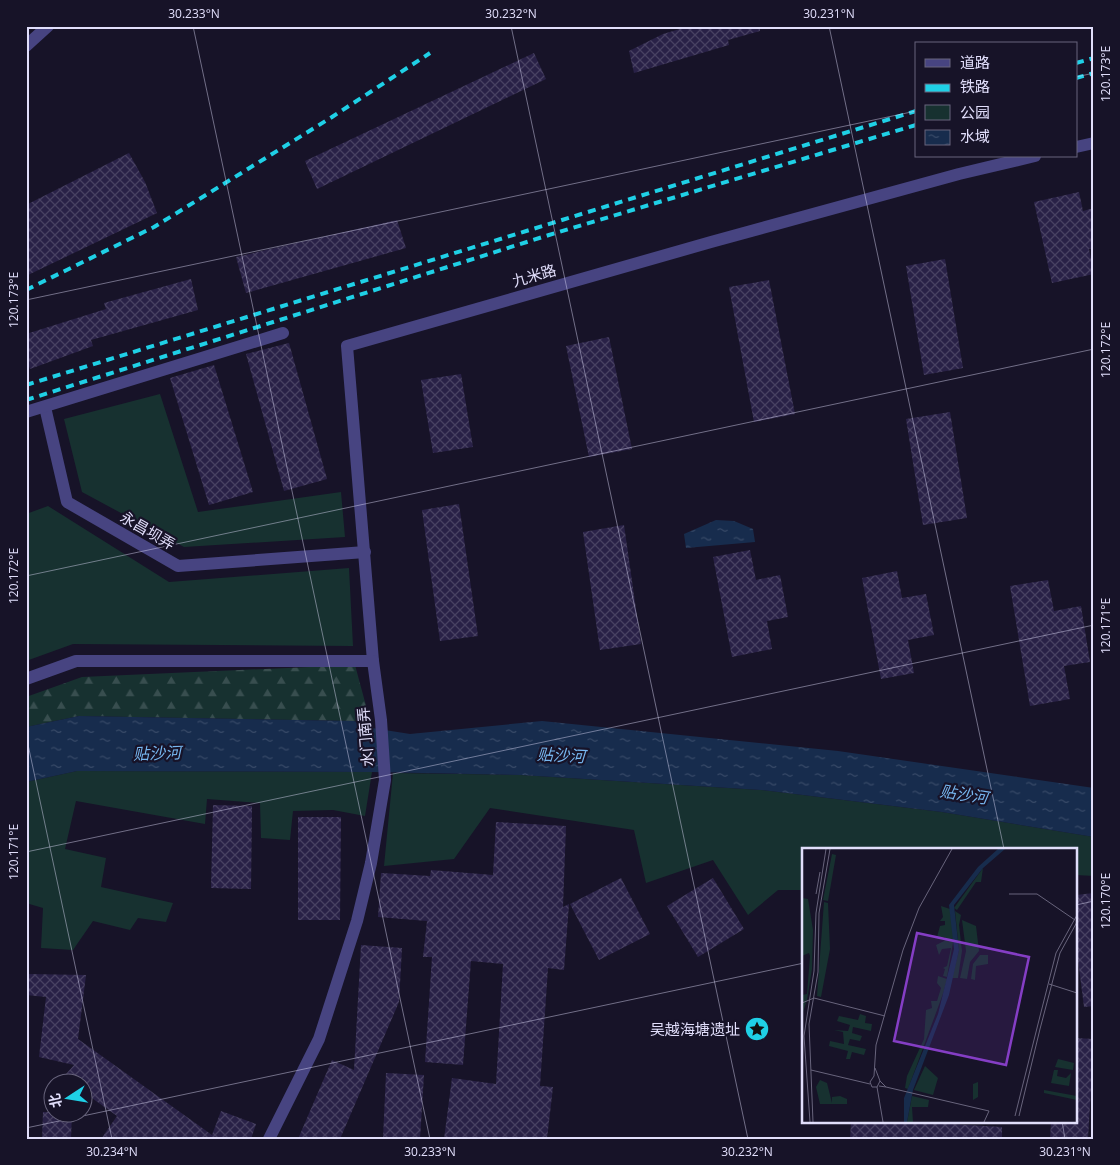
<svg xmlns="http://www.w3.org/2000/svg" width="1120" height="1165" viewBox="0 0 1120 1165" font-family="'Open Sans','Noto Sans SC',sans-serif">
<defs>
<pattern id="forest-firs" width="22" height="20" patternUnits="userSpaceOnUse" patternTransform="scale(1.25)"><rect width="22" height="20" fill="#173130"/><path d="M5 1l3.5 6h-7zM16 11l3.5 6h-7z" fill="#384e4f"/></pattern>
<pattern id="water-ripples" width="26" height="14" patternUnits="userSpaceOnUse" patternTransform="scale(1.25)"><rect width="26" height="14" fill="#172c4d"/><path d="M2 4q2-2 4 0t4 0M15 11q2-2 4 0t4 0" fill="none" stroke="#384a68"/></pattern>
<pattern id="building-cross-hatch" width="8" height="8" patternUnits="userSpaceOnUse" patternTransform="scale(1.25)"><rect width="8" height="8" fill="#292147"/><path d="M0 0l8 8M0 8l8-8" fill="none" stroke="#484162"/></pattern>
</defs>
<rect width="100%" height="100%" fill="#171328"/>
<g fill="#173130">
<path d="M160,394L198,512L341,492L345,537L184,547L82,492L64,419Z"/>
<path d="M48,506L169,582L349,568L353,646L73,644L26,661V514Z"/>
<path d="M77,771L372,772L365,816L333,810L293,811L290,840L261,838L260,803L207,799L205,824L76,801L65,849L106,858L101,887L173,903L166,922L138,918L130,930L93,921L73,950L41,948L43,908L26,903V782Z"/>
<path d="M393,773L521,775L761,790L942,812L1094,837V876L1076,875V849H804V890H778L748,915L713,860L646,883L634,830L490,808L454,859L384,866Z"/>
</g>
<path fill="url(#forest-firs)" d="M355,665L372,728L354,721L79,716L26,727V697L82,677Z"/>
<g fill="url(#water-ripples)">
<path d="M716,520L734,521L753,529L755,542L686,548L684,534Z"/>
<path d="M79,716L354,721L372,728L410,734L542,721L838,751L1094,788V837L942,812L761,790L521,775L372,772L77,771L26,782V727Z"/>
</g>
<g fill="url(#building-cross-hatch)">
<path d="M690,26H760V31L728,40L729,45L634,73L629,51L663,34Z"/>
<path d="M534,53L546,79L317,189L305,161Z"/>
<path d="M129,153L145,182L157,213L26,276V205Z"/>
<path d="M1079,192L1083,211L1094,208V248L1089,249L1094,274L1052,283L1034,202Z"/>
<path d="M397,220L406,248L246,293L236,257Z"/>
<path d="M945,259L963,368L924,375L906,266Z"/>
<path d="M191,279L198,310L91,340L93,346L30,369L26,359V334L106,309L104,303Z"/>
<path d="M769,280L795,414L754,422L729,287Z"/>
<path d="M609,337L632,449L589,457L566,346Z"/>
<path d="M289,343L327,479L284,491L246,354Z"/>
<path d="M214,365L253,492L209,505L170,378Z"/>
<path d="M461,374L473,447L433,453L421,380Z"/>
<path d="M950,412L967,518L923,525L906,419Z"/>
<path d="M459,504L478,636L440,641L422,510Z"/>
<path d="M624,525L641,644L600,650L583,532Z"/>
<path d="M750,550L756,580L780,575L788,617L767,621L772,649L732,657L713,557Z"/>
<path d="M897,571L902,598L926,594L934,635L908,640L914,673L881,679L862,578Z"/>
<path d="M1048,580L1054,611L1081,606L1090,662L1064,666L1070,699L1030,706L1010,586Z"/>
<path d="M213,805L252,806L251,889L211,888Z"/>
<path d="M298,817H341L340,920H298Z"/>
<path d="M496,822L566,826L563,907L569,904L564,970L548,968L540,1086L553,1087L547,1139H444L452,1078L496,1084L503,964L471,961L463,1065L425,1062L432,957H423L427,921L378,917L381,873L430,876L431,870L493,875Z"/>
<path d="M621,878L650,934L599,960L570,904Z"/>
<path d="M713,878L744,929L698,957L667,906Z"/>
<path d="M1094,893V1006L1084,1007L1076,944V895Z"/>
<path d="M361,945L402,948L399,1002L340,1139H298L332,1060L354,1070Z"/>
<path d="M26,974L86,975L78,1039L212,1135L221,1111L256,1124L251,1139H101L117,1116L82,1091V1082H59L74,1065L39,1057L46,997L26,995Z"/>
<path d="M1076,1038L1094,1039L1088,1139H1050L1051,1121H1076Z"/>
<path d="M386,1073L424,1075L420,1139H383Z"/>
<path d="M43,1112H72L71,1139H42Z"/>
<path d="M851,1121H935V1123L1002,1127V1139H850Z"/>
</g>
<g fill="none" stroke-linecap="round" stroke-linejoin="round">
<g stroke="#474481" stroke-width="12">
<path d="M26,46L48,26"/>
<path d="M1076,147L1094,143"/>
<path d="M45,407L67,502L178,566L365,552"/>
<path d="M26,412L283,333"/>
<path d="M373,661L347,346L711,242L959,174L1035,156"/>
<path d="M26,679L76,661H373L381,720L385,780L371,863L357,921L319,1039L269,1139"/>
</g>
<g stroke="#1fd0e6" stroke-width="4" stroke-dasharray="8 6" stroke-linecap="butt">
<path d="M1076,63L1094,58"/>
<path d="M1076,78L1094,73"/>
<path d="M26,290L154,227L332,117L430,53"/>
<path d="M26,385L916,111"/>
<path d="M26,400L549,235L916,125"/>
</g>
</g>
<path fill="none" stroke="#e1defb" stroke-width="1" stroke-opacity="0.45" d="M193,26L430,1139M511,26L748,1139M829,26L1004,849M1076,77L1094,73M26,300L916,111M26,576L1094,349M26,735L112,1139M26,852L1094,625M1076,905L1094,901M1062,1121L1065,1139M26,1128L804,963"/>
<defs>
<g id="sight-disc" transform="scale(1.25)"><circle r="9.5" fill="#1fd0e6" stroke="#171328"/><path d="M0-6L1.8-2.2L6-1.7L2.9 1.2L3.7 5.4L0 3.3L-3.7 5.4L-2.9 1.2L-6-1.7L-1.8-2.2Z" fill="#111"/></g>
</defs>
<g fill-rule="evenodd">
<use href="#sight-disc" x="757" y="1029"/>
</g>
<g text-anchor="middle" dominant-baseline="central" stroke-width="4.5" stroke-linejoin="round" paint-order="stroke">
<g font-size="15" fill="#e1defb" stroke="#171328">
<text transform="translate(534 275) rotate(-16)">九米路</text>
<text transform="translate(148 530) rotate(30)">永昌坝弄</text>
<text transform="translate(365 737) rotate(-95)">水门南弄</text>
</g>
<g font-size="15" fill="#e1defb" stroke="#171328" text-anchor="end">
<text x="740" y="1029">吴越海塘遗址</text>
</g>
<g font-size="16" font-style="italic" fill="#77b7f0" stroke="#171328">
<text transform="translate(157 753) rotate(-2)">贴沙河</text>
<text transform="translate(561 755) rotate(3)">贴沙河</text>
<text transform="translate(964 794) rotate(9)">贴沙河</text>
</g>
</g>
<g transform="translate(802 848)">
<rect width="275" height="275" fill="#171328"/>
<path d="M30,6L34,7L26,53L21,52ZM181,20L179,34H174L155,62L152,60ZM0,50L6,51L11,82L10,121L5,152L0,167V147L5,146L8,108L7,105L0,108ZM22,54L26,55L28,101L19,149L15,148ZM139,58L148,61L152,89L145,129L141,128L143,121L141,120L145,118L149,100L140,101L137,107L134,97L144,92L143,89H135L138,78L143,77V73H138L141,69ZM160,72L174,78L177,103L168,114L165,131L158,130L164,103ZM178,107H186V116L174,118L173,132L169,131L171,116ZM136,128L145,131L142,143L106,241L103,240L105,228L122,191L124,162L130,160L129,153H135L139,140L135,135ZM58,166L64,168L63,175L70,176L69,183L51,179L50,185L60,188L58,193L48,191L46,197L64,201L62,207L50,204L48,211H44L46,203L27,198L28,193L42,196L41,184L32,182L46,183L48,177L35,173L37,168L56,172ZM256,211L272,215L271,222L253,219ZM123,218L136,230L131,247L112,242ZM252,222H256L255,228L264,230L269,225L267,238L249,235ZM18,232L25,235L30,255V249L38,248L45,251V256H18L14,239ZM176,234V249L171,252V236ZM242,242L275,248V252L242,245ZM110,248L127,252L126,259H110L111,274H105Z" fill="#173130"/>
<path d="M153,63L159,67L157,77L160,103L156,130H150L157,102Z" fill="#173130"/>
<path d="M196,1H203L181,20L152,57L157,102L147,147L111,242L105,274H102V250L136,166L152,101L147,57L176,19Z" fill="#172c4d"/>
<path fill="none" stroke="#68647c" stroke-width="1" d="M14,46L18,24M207,46H235L273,72M247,136L275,145M0,155L12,150L83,168M235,180L254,105L275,67M238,181L258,105L275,74M73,220L78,233L75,239L81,274M9,222L68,236M77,238L84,239L78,233M75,239H70L68,234L72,228L74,197L101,102L117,60L150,1M84,239L187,263L182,274M213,268L235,180M217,268L238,181M8,274L2,188L12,123L14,65L24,1M11,274L7,176L16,124L17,65L28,1"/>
<path fill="#853ec5" fill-opacity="0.15" stroke="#853ec5" stroke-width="2.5" d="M115,85L227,109L204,217L92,193Z"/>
<rect width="275" height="275" fill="none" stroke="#e1defb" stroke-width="2.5"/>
</g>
<rect width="1120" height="1165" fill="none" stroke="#171328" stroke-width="55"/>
<rect x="915" y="42" width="162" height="115" fill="#171328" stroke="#68647c"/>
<rect x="925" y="59" width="25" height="8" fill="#474481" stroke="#68647c"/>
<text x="960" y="68" font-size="15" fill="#e1defb">道路</text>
<rect x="925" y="84" width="25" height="8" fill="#1fd0e6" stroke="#68647c"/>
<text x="960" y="92" font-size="15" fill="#e1defb">铁路</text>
<rect x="925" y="105" width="25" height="15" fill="#173130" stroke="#68647c"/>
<text x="960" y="118" font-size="15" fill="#e1defb">公园</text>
<rect x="925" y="130" width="25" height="15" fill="url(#water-ripples)" stroke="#68647c"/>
<text x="960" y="142" font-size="15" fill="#e1defb">水域</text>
<g transform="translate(68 1098) rotate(258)"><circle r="24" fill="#171328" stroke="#68647c"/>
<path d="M0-4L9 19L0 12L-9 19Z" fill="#1fd0e6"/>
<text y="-8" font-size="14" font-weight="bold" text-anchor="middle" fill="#e1defb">北</text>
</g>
<rect x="28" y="28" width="1064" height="1110" fill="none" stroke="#e1defb" stroke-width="2"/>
<g font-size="12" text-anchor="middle" fill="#e1defb">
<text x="194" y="18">30.233°N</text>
<text x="511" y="18">30.232°N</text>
<text x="829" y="18">30.231°N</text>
<text transform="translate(1106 74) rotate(-90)" y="4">120.173°E</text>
<text transform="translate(14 300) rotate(-90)" y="4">120.173°E</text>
<text transform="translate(1106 350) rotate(-90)" y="4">120.172°E</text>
<text transform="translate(14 576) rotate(-90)" y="4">120.172°E</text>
<text transform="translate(1106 626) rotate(-90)" y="4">120.171°E</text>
<text transform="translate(14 852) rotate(-90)" y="4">120.171°E</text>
<text transform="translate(1106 901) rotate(-90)" y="4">120.170°E</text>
<text x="112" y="1156">30.234°N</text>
<text x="430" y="1156">30.233°N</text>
<text x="747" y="1156">30.232°N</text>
<text x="1065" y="1156">30.231°N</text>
</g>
</svg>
